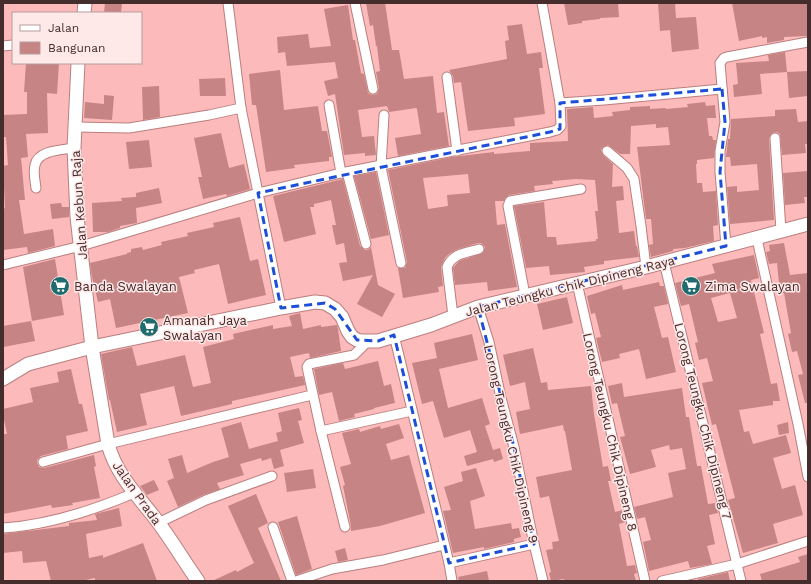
<svg xmlns="http://www.w3.org/2000/svg" width="811" height="584" viewBox="0 0 811 584" font-family="'Work Sans',sans-serif">
<rect width="100%" height="100%" fill="#fcbaba"/>
<g fill="#c78484" fill-rule="evenodd">
<path d="M105,3H122L121,13H104Z"/>
<path d="M366,3H385L392,50H399L404,79L433,76L437,113L444,112L449,146L398,156L395,138L421,134L417,109L416,108L389,112L387,106L358,110L362,137L374,136L376,155L365,156V153L344,155L335,94L328,96L324,81L338,78L335,62L287,66L285,52L278,53L277,37L308,34L310,48L331,46L324,9L348,5L353,40H355L361,73L364,74L368,93L372,95L377,94L379,88L376,72L380,71L377,46H376L373,25L370,26Z"/>
<path d="M564,3H618L619,17L600,18V19L582,21V23L568,25Z"/>
<path d="M658,3H675L676,18L696,17L699,49L672,52L670,30L660,31Z"/>
<path d="M732,3H808V36L784,37V40L767,43V37L762,38V36L739,41Z"/>
<path d="M522,24L527,54L541,52L543,68H539L545,114L514,118L515,126L468,131L461,82L454,83L453,76L449,70L507,59L505,41L509,40L507,26Z"/>
<path d="M785,52L787,72L760,74L762,94L734,97L733,85L738,84L736,63L769,61L768,55Z"/>
<path d="M26,63H59L57,94L47,93L48,133L26,134L28,157L21,158L25,200H19L24,234L53,229L55,246L28,253L27,247L3,250V209L5,208L3,166L8,165L6,137H3V115L27,114V92H24Z"/>
<path d="M280,70L284,110L318,106L322,131H327L332,157H329V161L294,165L295,168L266,172L256,105H252L249,74Z"/>
<path d="M808,71V96L789,98L787,72Z"/>
<path d="M225,78L226,96H200L199,79Z"/>
<path d="M159,86L160,117L143,120L142,87Z"/>
<path d="M104,95L114,96L112,120L84,118L85,102L104,104Z"/>
<path d="M705,102L706,106L715,105L716,118H707L709,136H712L713,140H716L714,158L697,160V164H696L697,183H702L703,192L716,191L718,225L713,226L714,241L685,248L673,249V251L651,257L649,245L653,244L651,219H646L637,147L670,145L668,127L656,128V124L631,126L630,154H620L608,145L603,147L601,150L603,155L613,164L612,187L623,186L624,200L616,201L619,233L634,231L636,246H637L639,257L604,261V264L584,267L585,272L550,275L549,266L526,268L514,206L544,202L547,237H556L557,245L596,241V239H598L595,211H598L595,180L576,179L552,181L553,184L534,186L535,191L509,195L506,197L504,201H495L497,225L505,224L517,287L488,291L487,282L455,285L453,268L459,261L483,253L485,247L481,243H478L458,249L449,254L445,258L441,267L443,286L438,287L439,292L403,298L398,268H405L407,262L388,170L452,157L494,152V154L530,151V143L568,141L567,109L593,107L594,118L613,116L612,112L630,110V107L650,106V109L666,108V109L688,107L687,104ZM468,174L470,193L447,195L448,206L428,209L423,178Z"/>
<path d="M796,109L798,122L808,121V144H805L806,153L782,155L780,134L777,132L772,133L769,138L774,220L730,224L727,187L737,186V192L759,190L757,164L731,166L730,157H726L728,139H730L731,119L775,116V110Z"/>
<path d="M221,133L229,168L244,164L250,189L227,196L226,194L203,199L198,177H202L194,138Z"/>
<path d="M149,140L152,167L129,169L126,142Z"/>
<path d="M808,171V197H804L805,203L785,205L783,173Z"/>
<path d="M376,172L389,235L371,239L354,176Z"/>
<path d="M343,179L360,246L365,250H368L371,247L378,285L395,294L382,317L357,304L373,275L343,281L339,263L347,262L344,243L336,245L332,225H336L331,200L314,204V207H310L316,234L284,242L273,196Z"/>
<path d="M159,188L162,203L136,208L137,223L120,226V228L108,232H93L92,203L122,201L121,198L136,197V193Z"/>
<path d="M61,203L62,207H69V217L52,219L50,204Z"/>
<path d="M240,217L250,261L258,259L266,295L228,304L219,264L194,270L195,273L179,277L188,313L116,328L110,299L98,302L92,277L90,263L127,254V253L131,252V249L142,247L143,250L162,245L161,242L188,236L187,233L214,227L213,223Z"/>
<path d="M784,243L790,275L808,273V403H805L798,375L803,374L797,351L792,352L788,334L791,333L784,293L780,294L777,263L769,264L766,252L770,251L769,245Z"/>
<path d="M754,255L759,278L751,280L764,333L760,334L771,384L777,383L780,401H773V405L739,410L744,432L749,431L753,444L786,435L791,453L773,458L782,489L795,485L803,515L773,524L778,543L743,553L728,500L735,498L716,424L712,425L702,383L713,381L707,358L699,360L695,343L698,342L689,304L681,306L675,283L715,273L712,264ZM730,293L737,318L718,322L711,298Z"/>
<path d="M55,259L64,315L32,321L23,267Z"/>
<path d="M659,282L660,286H664L668,304L654,307L662,338L668,337L676,372L646,379L639,349L619,354L620,358L602,362L596,338L601,337L595,313L591,314L587,296L622,285L623,290Z"/>
<path d="M567,297L573,323L543,330L537,304Z"/>
<path d="M300,313L303,329L321,325V327L337,325L338,329L341,351L310,358L309,353L290,357L295,377L303,376L305,385L232,401V404L181,416L174,386L140,394L147,425L117,432L110,400H109L101,354L132,347L137,366L185,355L193,387L211,383L203,347L234,339L233,334L273,325V329L292,326L289,316Z"/>
<path d="M31,321L35,341L3,347V326Z"/>
<path d="M472,334L478,360L439,369L448,408L482,398L490,424L485,426L493,450L500,448L503,459L494,462L493,459L467,466L464,456L477,452L470,430L444,438L433,401L422,404L412,363L437,358L434,343Z"/>
<path d="M533,348L541,383L547,382L548,390L591,386L594,414L603,467L608,466L611,481H608L615,512L623,510L625,522L619,524L627,566L635,565L637,573L634,574L636,581H564V579L551,581L549,573L551,572L546,550L553,549L552,542L559,541L549,496L540,498L536,477L572,470L565,431H564L563,425L520,434L516,412L530,409L525,382L510,386L503,355Z"/>
<path d="M378,361L384,386L391,384L395,403L374,408V409L354,414L355,417L339,421L332,392L319,395L314,369L343,363L345,369Z"/>
<path d="M71,369L79,404H82L88,431L66,436L68,449L41,456L37,460V463L39,467L44,468L94,455L96,466L94,467L100,498L72,503L73,505L52,508L51,505L3,514V434H7L3,415V409L33,402L30,388L59,382L57,372Z"/>
<path d="M622,383L624,397L682,388L686,417H689L697,466H701L708,504L716,503L718,513L709,515L715,544L707,546L712,564L690,568L688,561L649,571L643,542L651,540L645,517L637,519L634,507L673,497L668,473L686,469L682,448L670,450L669,445L651,450L656,467L630,474L620,437L625,436L617,403L612,404L608,386Z"/>
<path d="M299,408L302,420L298,421L304,443L280,450L284,466L274,469L271,458L262,461L261,458L240,464L244,475L217,483L220,489L203,495L178,507L167,481L174,478L168,459L182,455L187,473L213,462L229,457L221,428L241,422L249,449L278,441L276,433L282,431L278,413Z"/>
<path d="M788,422L789,433L779,435L777,425Z"/>
<path d="M399,424L404,438L386,444L391,460L409,455L425,513L380,526L351,531V526L343,486L345,485L340,467L351,464L342,433L359,429L360,432L380,426L381,429Z"/>
<path d="M476,468L485,496L470,501L475,529L511,523L512,529L519,528L521,537L514,539V542L484,549V547L453,553L443,511L451,510L444,487L463,481L461,472Z"/>
<path d="M313,469L316,488L287,492L284,473Z"/>
<path d="M154,480L159,490L147,495L140,486Z"/>
<path d="M256,494L268,523L258,528L281,581H212L236,570L237,572L254,563L228,506Z"/>
<path d="M119,508L122,526L86,534L89,558L103,555V558L143,543L157,581H95V578L81,581H51L46,561L23,563L22,551L3,553V534L69,526V523L97,520L95,514Z"/>
<path d="M297,516L312,569L296,575L278,522Z"/>
<path d="M345,548L348,560L338,562L335,551Z"/>
<path d="M808,554V581H762L760,574L800,562L798,557Z"/>
<path d="M487,571L489,581H459L458,577Z"/>
<path d="M728,572L730,581H698V579Z"/>
</g>
<g fill="none" stroke-linecap="round" stroke-linejoin="round">
<g stroke="#bb7e7e" stroke-width="11">
<g id="street">
<path d="M228,3L241,108L281,308"/>
<path d="M355,3L373,89"/>
<path d="M542,3L560,103"/>
<path d="M3,46L13,45"/>
<path d="M447,77L457,151"/>
<path d="M329,105L341,173"/>
<path d="M384,115L381,167L401,263"/>
<path d="M75,127L129,128L209,115L241,108"/>
<path d="M775,138L781,231"/>
<path d="M607,151L627,168L634,179L641,226L646,267"/>
<path d="M347,172L366,244"/>
<path d="M36,188C35,180 33,172 35,165C38,150 62,150 74,148"/>
<path d="M757,239L798,424L808,477"/>
<path d="M726,246L720,172V151L725,122L720,63L724,58L727,57L808,42"/>
<path d="M664,262L741,581"/>
<path d="M3,265L81,246L258,193L341,173L550,132L557,130L561,126L560,103L604,100L722,89"/>
<path d="M577,283L645,581"/>
<path d="M525,295L508,206L510,201L581,189"/>
<path d="M478,307L489,342L501,398L514,447L534,544L543,581"/>
<path d="M453,316L447,267C453,253 466,253 479,249"/>
<path d="M394,335L449,563L452,581"/>
<path d="M368,341L354,355L309,364L307,367L321,431L412,411"/>
<path d="M321,431L345,527"/>
<path d="M43,462L108,444L312,395"/>
<path d="M158,523L206,500L272,476"/>
<path d="M273,527L292,581"/>
<path d="M3,528C49,525 92,511 134,493"/>
<path d="M449,563L534,544"/>
<path d="M296,581L332,569L383,560L444,545"/>
<path d="M662,581L737,564L808,541"/>
</g>
</g>
<g stroke="#bb7e7e" stroke-width="15">
<g id="secondary">
<path d="M84,13L85,3"/>
<path d="M78,63L74,148L77,217L92,347L108,444C116,475 139,497 158,522C172,541 184,561 198,581"/>
<path d="M3,379L28,364L92,347L281,308L315,302L325,303L335,309L342,317L348,331L352,337L357,340L362,341H378L431,325L478,307L646,267L808,224"/>
</g>
</g>
<use href="#street" stroke="#fff" stroke-width="9"/>
<use href="#secondary" stroke="#fff" stroke-width="13"/>
</g>
<path fill="none" stroke="#1d4ed8" stroke-width="3" stroke-dasharray="8 5" stroke-linejoin="round" d="M722,89L725,122L720,172L726,246L478,307L514,447L534,544L449,563L394,335L378,341L357,340L335,309L325,303L281,308L258,193L550,132L560,129V103Z"/>
<defs>
<g id="supermarket-disc" transform="scale(1)"><circle r="9.5" fill="#1f6b6e" stroke="#fee9e8"/><path d="M-6-5.5h2.5l.6 2H6L4.5 2H-2.5L-4.4-4H-6ZM-1.5 3.2a1.3 1.3 0 1 0 .1 0ZM3 3.2a1.3 1.3 0 1 0 .1 0Z" fill="#fff"/></g>
</defs>
<g fill-rule="evenodd">
<use href="#supermarket-disc" x="60" y="286"/>
<use href="#supermarket-disc" x="691" y="286"/>
<use href="#supermarket-disc" x="149" y="327"/>
</g>
<g text-anchor="middle" dominant-baseline="central" stroke-width="3" stroke-linejoin="round" paint-order="stroke">
<g font-size="13" fill="#462d2d" stroke="#fee9e8">
<text transform="translate(79 205) rotate(-94)">Jalan Kebun Raja</text>
<text transform="translate(570 286) rotate(-14)">Jalan Teungku Chik Dipineng Raya</text>
<text transform="translate(703 421) rotate(76)">Lorong Teungku Chik Dipineng 7</text>
<text transform="translate(610 432) rotate(77)">Lorong Teungku Chik Dipineng 8</text>
<text transform="translate(511 444) rotate(77)">Lorong Teungku Chik Dipineng 9</text>
<text transform="translate(137 493) rotate(55)">Jalan Prada</text>
</g>
<g font-size="13" fill="#462d2d" stroke="#fee9e8" text-anchor="start">
<text x="74" y="286">Banda Swalayan</text>
<text x="705" y="286">Zima Swalayan</text>
<text x="163" y="320">Amanah Jaya<tspan x="163" dy="15">Swalayan</tspan></text>
</g>
</g>
<rect width="811" height="584" fill="none" stroke="#462d2d" stroke-width="8"/>
<rect x="12" y="12" width="130" height="52" fill="#fee9e8" stroke="#b49e9d"/>
<rect x="20" y="25" width="20" height="6" fill="#ffffff" stroke="#b49e9d"/>
<text x="48" y="32" font-size="12" fill="#462d2d">Jalan</text>
<rect x="20" y="42" width="20" height="12" fill="#c78484" stroke="#b49e9d"/>
<text x="48" y="52" font-size="12" fill="#462d2d">Bangunan</text>
</svg>
